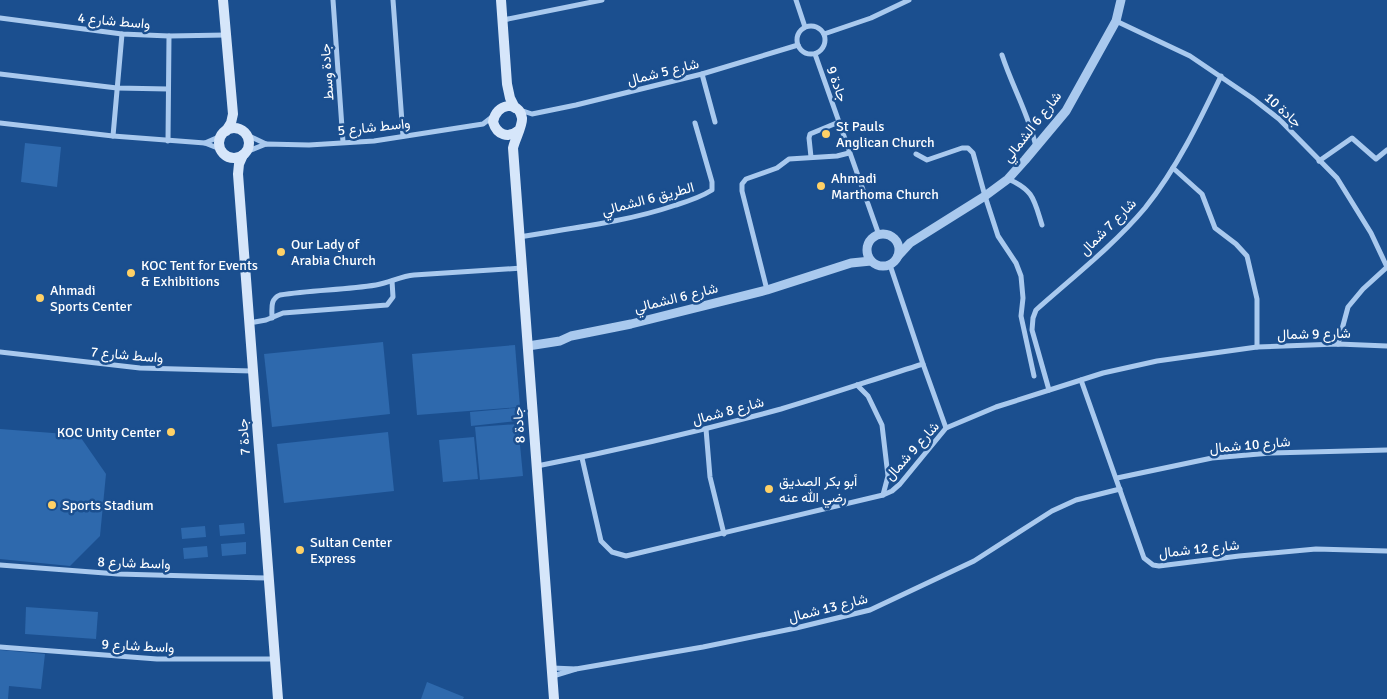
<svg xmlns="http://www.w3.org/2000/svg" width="1387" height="699" viewBox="0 0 1387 699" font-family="Signika,Vazirmatn,sans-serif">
<rect width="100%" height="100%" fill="#1b4f8f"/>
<g fill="#2e69ad">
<path d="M25,143L61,147L57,187L21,182Z"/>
<path d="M383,342L390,414L272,427L264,354Z"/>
<path d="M515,345L520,407L417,415L412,354Z"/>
<path d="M515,408L516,421L471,426L470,412Z"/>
<path d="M518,424L523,476L480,480L475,427Z"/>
<path d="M0,429L79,435L106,474L100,536L70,566L0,559Z"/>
<path d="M388,432L394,491L284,503L277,444Z"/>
<path d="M474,437L478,479L443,482L439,440Z"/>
<path d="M244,523L245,534L220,536L219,525Z"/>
<path d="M205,526L206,537L182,539L181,528Z"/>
<path d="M246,542V554L222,556L221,544Z"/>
<path d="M207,546L208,557L184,559L183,548Z"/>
<path d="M26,607L98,612L96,639L25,634Z"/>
<path d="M0,650L45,654L41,689L9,686L8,699H0Z"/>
<path d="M427,682L464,697L463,699H421Z"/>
</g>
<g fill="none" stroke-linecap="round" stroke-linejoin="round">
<g stroke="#a9c9ee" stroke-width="5">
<path d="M333,0L343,142"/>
<path d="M393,0L403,136"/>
<path d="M796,0L805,27"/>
<path d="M0,18L122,34L169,36L226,35"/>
<path d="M503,20L602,0"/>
<path d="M1116,21L1190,56L1252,98L1279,119L1337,178L1371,233L1387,267"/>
<circle cx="811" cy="40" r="14"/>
<path d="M824,34L871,18L909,0"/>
<path d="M815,54L879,235"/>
<path d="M1002,55C1012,86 1029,115 1036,147"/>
<path d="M0,74L117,88L168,89"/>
<path d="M702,74L715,122"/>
<path d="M520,110L532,114L576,105L702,74L798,45"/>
<path d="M0,123L113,136L205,143L220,149"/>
<path d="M245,134L266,144"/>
<path d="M113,136L122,34"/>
<path d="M168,141L169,36"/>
<path d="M205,143L221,136"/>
<path d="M246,152L266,144L309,145L374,141L483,124L492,117"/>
<path d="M916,154L927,160L962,148H968L973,153L985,196L998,236L1016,263L1021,276L1023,298L1021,316L1034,376"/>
<path d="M811,157L809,138L810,134L839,122"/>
<path d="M1319,161L1352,138L1376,159L1387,150"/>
<path d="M1173,168L1202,194L1215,228L1236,244L1247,256L1257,299V347"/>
<path d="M1008,179C1034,190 1034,200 1042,225"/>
<path d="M519,237C572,228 626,222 676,205C689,201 701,197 712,190V182L695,123"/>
<path d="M890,265L923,364L946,428"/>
<path d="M767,290L742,191V184L746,179L777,168L789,159L837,156L849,153"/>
<path d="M272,318C272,308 270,299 280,295C312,290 344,290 376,285C389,283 401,276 414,275L522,268"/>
<path d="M249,323L266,320L283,313L387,305L393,297L392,281"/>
<path d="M1338,344L1348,307L1363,289L1387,267"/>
<path d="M0,352L140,368L252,371"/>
<path d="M1081,380L1144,558L1153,565L1159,566L1239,556L1316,549L1387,551"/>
<path d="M857,385L868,396L882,425L888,476L883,495"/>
<path d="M1049,390L1032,330L1033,318L1036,310C1073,277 1113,246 1145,208C1177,168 1199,122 1221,76"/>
<path d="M706,429L710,477L724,534"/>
<path d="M582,458L601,541L612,552L626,556L883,495L892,491L900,484L946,428L996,407L1103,373L1157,361L1257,347L1338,344L1387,346"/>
<path d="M537,466C619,450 700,431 781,409C828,395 875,379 923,364"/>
<path d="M1117,478L1212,458L1271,453L1387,450"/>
<path d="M0,565L118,574L268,578"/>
<path d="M0,647L157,659H275"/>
<path d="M552,668L576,669"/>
<path d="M553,676L576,669L703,647L796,628L870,610L974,561L1052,511L1076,500L1120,489"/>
</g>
<g stroke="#a9c9ee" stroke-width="9">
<circle cx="883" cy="250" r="16"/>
<path d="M898,256L910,243L985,196L1008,179L1025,160L1066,111L1116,21L1121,0"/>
<path d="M528,346L560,341L571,336L631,324L767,290L851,263L871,261"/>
</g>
<g stroke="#d6e6fa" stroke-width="10">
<path d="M223,0L233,114L231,123L226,131"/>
<path d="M501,0L507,84L510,98L515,108"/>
<circle cx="234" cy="143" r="15"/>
<path d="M519,130C508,139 497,135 493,122C496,103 519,100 522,118C523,125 515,139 513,148L554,699"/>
<path d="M243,155L239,164L238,174L278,699"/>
</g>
</g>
<g fill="#ffd166" stroke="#1b4f8f" stroke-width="2">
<circle cx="826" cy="134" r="5"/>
<circle cx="821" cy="186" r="5"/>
<circle cx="281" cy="252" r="5"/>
<circle cx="131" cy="273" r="5"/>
<circle cx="40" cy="298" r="5"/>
<circle cx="171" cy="432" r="5"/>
<circle cx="769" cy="489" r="5"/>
<circle cx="52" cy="505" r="5"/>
<circle cx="300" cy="550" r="5"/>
</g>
<g text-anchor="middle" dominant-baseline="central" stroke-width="5" stroke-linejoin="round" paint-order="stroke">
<g font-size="14" fill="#fff" stroke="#1b4f8f">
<text transform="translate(114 21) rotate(5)">واسط شارع 4</text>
<text transform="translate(327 72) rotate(-94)">جادة وسط</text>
<text transform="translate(663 72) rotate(-14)">شارع 5 شمال</text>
<text transform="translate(837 84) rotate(70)">جادة 9</text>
<text transform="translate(1283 110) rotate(42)">جادة 10</text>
<text transform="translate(374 127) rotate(-6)">واسط شارع 5</text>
<text transform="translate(1032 127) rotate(-52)">شارع 6 الشمالي</text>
<text transform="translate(648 199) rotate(-15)">الطريق 6 الشمالي</text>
<text transform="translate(1108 227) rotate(-45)">شارع 7 شمال</text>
<text transform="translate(676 298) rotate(-14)">شارع 6 الشمالي</text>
<text transform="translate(1314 334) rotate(-1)">شارع 9 شمال</text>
<text transform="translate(127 355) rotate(5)">واسط شارع 7</text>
<text transform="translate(728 411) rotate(-15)">شارع 8 شمال</text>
<text transform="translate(519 425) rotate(-94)">جادة 8</text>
<text transform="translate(244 437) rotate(-95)">جادة 7</text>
<text transform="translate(1250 445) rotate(-5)">شارع 10 شمال</text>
<text transform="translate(912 451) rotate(-48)">شارع 9 شمال</text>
<text transform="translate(1199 549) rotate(-6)">شارع 12 شمال</text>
<text transform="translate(134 563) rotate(2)">واسط شارع 8</text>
<text transform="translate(828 608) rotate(-14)">شارع 13 شمال</text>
<text transform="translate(138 646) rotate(3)">واسط شارع 9</text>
</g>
<g font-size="14" fill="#fff" stroke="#1b4f8f" text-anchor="start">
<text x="836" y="126">St Pauls<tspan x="836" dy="16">Anglican Church</tspan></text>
<text x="831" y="178">Ahmadi<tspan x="831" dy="16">Marthoma Church</tspan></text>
<text x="291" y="244">Our Lady of<tspan x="291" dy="16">Arabia Church</tspan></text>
<text x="141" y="265">KOC Tent for Events<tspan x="141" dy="16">&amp; Exhibitions</tspan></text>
<text x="50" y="290">Ahmadi<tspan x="50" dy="16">Sports Center</tspan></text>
<text x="161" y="432" text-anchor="end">KOC Unity Center</text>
<text x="779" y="481">أبو بكر الصديق<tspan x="779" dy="16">رضي الله عنه</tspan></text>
<text x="62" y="505">Sports Stadium</text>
<text x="310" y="542">Sultan Center<tspan x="310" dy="16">Express</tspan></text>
</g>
</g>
</svg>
